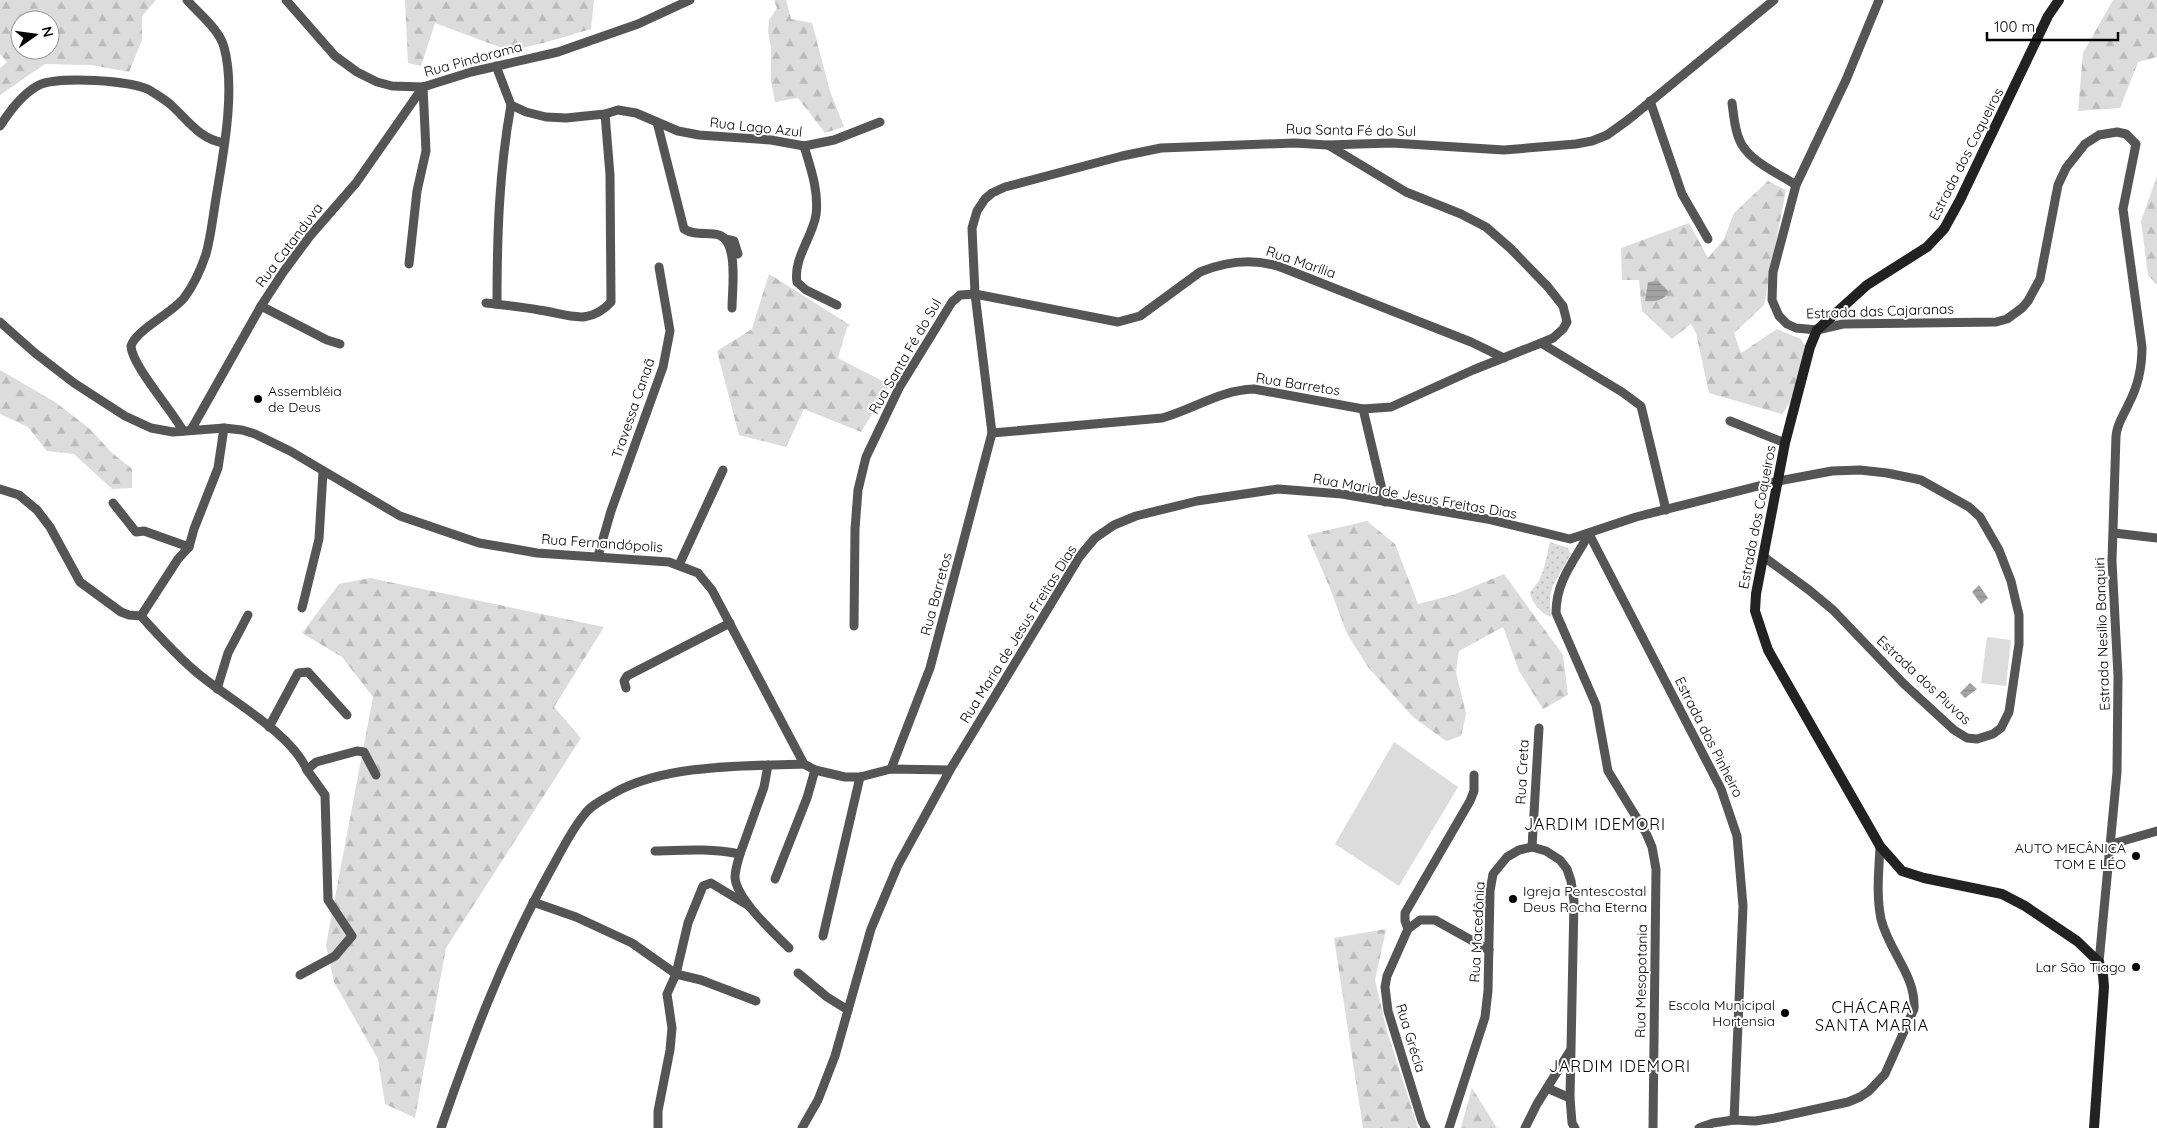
<svg xmlns="http://www.w3.org/2000/svg" width="2157" height="1128" viewBox="0 0 2157 1128" font-family="Quicksand,sans-serif">
<defs>
<pattern id="forest-firs" width="22" height="20" patternUnits="userSpaceOnUse" patternTransform="scale(1.25)"><rect width="22" height="20" fill="#dcdcdc"/><path d="M5 1l3.5 6h-7zM16 11l3.5 6h-7z" fill="#bbb"/></pattern>
<pattern id="park-dots" width="8" height="8" patternUnits="userSpaceOnUse" patternTransform="scale(1.25)"><rect width="8" height="8" fill="#dcdcdc"/><path d="M2 2h.1M6 6h.1" fill="none" stroke="#bbb" stroke-width="1.8" stroke-linecap="round"/></pattern>
<pattern id="water-rules" width="6" height="5" patternUnits="userSpaceOnUse" patternTransform="scale(1.25)"><rect width="6" height="5" fill="#a3a3a3"/><path d="M0 2.5h6" fill="none" stroke="#8b8b8b"/></pattern>
</defs>
<rect width="100%" height="100%" fill="#fff"/>
<g fill="url(#forest-firs)" fill-rule="evenodd">
<path d="M0,0H156L142,16V40L129,72L91,65L45,64L0,95V68L7,62L0,54ZM20,20H50V50H20Z"/>
<path d="M405,0H594L591,29L547,42L510,51L435,23L421,66L408,63Z"/>
<path d="M774,0H786L791,19L812,23L830,91L844,127L825,133L798,98L775,102L771,81V48L768,31L769,20L777,8Z"/>
<path d="M2113,0H2157V57L2138,62L2120,108L2078,111L2083,53Z"/>
<path d="M2157,176V285L2148,275L2141,221Z"/>
<path d="M1768,181L1786,190L1764,305L1734,333L1741,353L1777,329L1801,339L1806,348L1793,398L1782,414L1709,393L1696,333L1691,324L1672,339L1642,311L1639,280H1622L1621,248L1689,223L1708,258L1724,239L1734,213Z"/>
<path d="M769,274L850,325L847,327L838,358L890,385L861,432L804,409L786,447L739,435L717,351L752,329Z"/>
<path d="M0,370L55,402L90,429L111,452L132,469V488L112,489L74,454L47,451L28,427L0,414Z"/>
<path d="M1367,521L1395,544L1418,604L1453,595L1504,574L1563,655L1568,695L1543,709L1519,671L1503,627L1459,651L1456,672L1466,714L1461,736L1446,741L1413,717L1368,667L1347,634L1330,588L1307,535Z"/>
<path d="M370,578L604,627L554,707L581,738L446,948L415,1118L385,1104L378,1059L334,982L326,945L373,697L342,657L302,633L339,584Z"/>
<path d="M1386,929L1375,980L1387,1031L1418,1128H1363L1334,938Z"/>
<path d="M1472,1088L1497,1128H1461Z"/>
</g>
<path fill="url(#park-dots)" d="M1550,542L1568,548L1571,554L1553,585L1550,596L1551,617C1542,614 1531,602 1530,592C1545,577 1545,561 1550,542Z"/>
<g fill="#dcdcdc">
<path d="M1987,637L2011,640L2006,686L1981,683Z"/>
<path d="M1394,742L1458,787L1399,886L1335,844Z"/>
</g>
<g fill="url(#water-rules)">
<path d="M1658,281L1669,292C1662,301 1656,302 1645,301L1648,282Z"/>
<path d="M1979,585L1988,598L1981,604L1972,592Z"/>
<path d="M1970,683L1977,689L1965,698L1960,693Z"/>
</g>
<g fill="none" stroke-linecap="round" stroke-linejoin="round">
<g stroke="#555" stroke-width="9">
<path d="M286,0L335,56L357,72L377,82L392,86L423,87L471,72L558,52L638,24L690,0"/>
<path d="M1879,0L1846,80L1796,185L1773,272L1772,300L1779,316L1787,324L1796,328L1817,330L1843,324L1996,322L2007,319L2022,308L2028,301L2040,279L2058,185L2066,168L2085,144L2099,135L2117,132L2126,134L2136,144L2123,209L2142,347C2142,366 2138,386 2129,403C2124,415 2117,423 2116,436L2112,561L2118,676L2117,772L2099,962"/>
<path d="M496,66L511,105L526,112L546,117L566,118L605,114L618,110L636,113L678,131L699,135L771,140L804,146L834,140L880,122"/>
<path d="M1650,101L1682,194L1708,239"/>
<path d="M1732,103C1734,117 1735,133 1742,145C1753,163 1779,174 1796,185"/>
<path d="M657,122L684,229C694,236 708,232 719,235C739,242 732,291 732,308"/>
<path d="M0,126C10,111 22,94 39,85C57,76 134,80 151,91C157,95 164,99 170,104C188,120 199,139 224,143"/>
<path d="M804,146C811,169 819,192 816,215C812,238 793,259 797,282L806,290L837,305"/>
<path d="M725,239L734,241L738,254"/>
<path d="M409,264L417,191L426,151L423,87"/>
<path d="M486,303C504,305 522,307 539,310C568,314 588,327 611,302L610,175L605,114"/>
<path d="M497,304C497,237 499,171 511,105"/>
<path d="M261,306L327,340L340,344"/>
<path d="M0,322L35,353L74,383L125,416L151,428L173,432L224,428L242,430L255,434L290,451L400,516L479,543L509,548L537,553L669,562L698,573L712,590L804,764L815,770L845,777H860L891,769L950,770"/>
<path d="M1541,343L1622,392L1641,406L1666,510"/>
<path d="M1363,409L1385,502"/>
<path d="M1730,421L1785,443"/>
<path d="M191,430L261,306L284,271L310,236L356,183L423,87"/>
<path d="M183,431C172,410 132,366 131,346C137,329 171,314 184,298C193,286 201,269 206,254C211,236 213,216 216,198C223,155 236,90 224,47C219,29 199,14 187,0"/>
<path d="M992,433L1162,418C1194,409 1220,390 1254,389L1363,409L1391,407L1473,370L1541,343L1553,338L1563,329L1567,322L1563,306L1548,287L1510,248L1486,227L1461,214L1406,192L1328,145"/>
<path d="M0,489L19,495L37,510L50,527L80,582L121,612L129,615L141,616C158,635 175,654 195,671C227,699 290,731 307,770"/>
<path d="M113,503L136,532L144,531L189,547"/>
<path d="M2114,533L2157,538"/>
<path d="M1589,534C1574,561 1556,581 1556,613L1596,705L1608,771L1646,833L1652,847L1656,869L1653,1128"/>
<path d="M1589,534L1721,789L1737,836L1743,906L1734,1120"/>
<path d="M598,556L611,511L663,367L670,331L659,267"/>
<path d="M679,565L723,470"/>
<path d="M302,608L319,539L323,472"/>
<path d="M141,616L178,559L189,547L194,529L218,468L224,428"/>
<path d="M854,626L855,529L858,490L866,457L899,388L952,302L960,295L975,294L1118,322L1140,316L1200,272C1227,261 1256,258 1283,268L1471,342L1504,358"/>
<path d="M626,688L624,681L627,676L730,623"/>
<path d="M217,689L228,653L248,615"/>
<path d="M269,727L298,673L308,672L347,715"/>
<path d="M891,769L930,668L992,433L975,294L972,228L977,211L985,199L992,193L1005,187L1122,156L1161,148L1294,143L1327,145L1392,143L1504,150L1576,144L1592,141L1607,135L1628,120L1774,0"/>
<path d="M2112,844L2157,831"/>
<path d="M1532,847L1539,728"/>
<path d="M655,851C684,850 712,848 740,854C738,861 735,870 735,877C736,899 774,933 789,948"/>
<path d="M740,854L764,787L768,765"/>
<path d="M775,879L807,798L815,770"/>
<path d="M533,902L576,917L632,943L676,974L701,980L756,1001"/>
<path d="M1408,929L1405,921V913L1470,801L1474,791V775"/>
<path d="M823,936L860,777"/>
<path d="M798,973L827,997L848,1010"/>
<path d="M300,975L335,956L352,936L328,900L325,795L307,770L316,762L357,751L364,752L376,775"/>
<path d="M1547,1088L1570,1098"/>
<path d="M441,1128C471,1041 504,954 549,873C560,854 570,832 584,815C591,805 604,799 614,793C665,764 746,766 804,764"/>
<path d="M658,1128V1111L670,1050L672,1028L667,994L676,974L688,923L703,886L711,883L749,906"/>
<path d="M802,1128L818,1100L835,1056L871,929L898,865L950,770L1080,556L1095,538L1114,525L1136,516L1197,501L1278,489L1342,494L1487,519L1570,539L1636,517L1778,481L1832,471L1860,470L1887,473L1921,480L1969,507L1980,517L1999,550L2011,581L2019,615V644L2009,712L2001,728L1993,734L1977,739L1967,738L1954,730L1904,684L1833,610L1809,590L1764,557"/>
<path d="M1426,1128L1422,1121L1388,1011L1385,987L1387,976L1408,929L1420,920H1435L1489,950"/>
<path d="M1449,1128L1485,1017L1488,991L1490,891L1493,874L1507,857L1519,850L1532,847L1546,851L1560,860L1567,869L1571,881L1574,901L1570,1098L1572,1123L1575,1128"/>
<path d="M1525,1128L1537,1104L1570,1051"/>
<path d="M1699,1128L1713,1123L1734,1120L1755,1121L1775,1118L1848,1102L1860,1097L1869,1091L1885,1074L1914,1009C1916,975 1889,952 1881,919C1876,895 1879,870 1880,846"/>
</g>
<path stroke="#222" stroke-width="10" d="M2059,0L2048,16L1960,200L1944,229L1927,247L1867,285L1817,330L1810,347L1785,443L1756,594L1755,611L1768,650L1880,846L1902,871L1924,878L2002,894L2025,906L2077,941L2099,962L2103,975L2104,987L2094,1128"/>
</g>
<g fill="#000" stroke="#fff" stroke-width="2">
<circle cx="258" cy="399" r="5"/>
<circle cx="2136" cy="856" r="5"/>
<circle cx="1513" cy="899" r="5"/>
<circle cx="2136" cy="967" r="5"/>
<circle cx="1785" cy="1013" r="5"/>
</g>
<g text-anchor="middle" dominant-baseline="central" stroke-width="4" stroke-linejoin="round" paint-order="stroke">
<g font-size="14" fill="#000" stroke="#fff">
<text transform="translate(473 59) rotate(-15)">Rua Pindorama</text>
<text transform="translate(756 127) rotate(6)">Rua Lago Azul</text>
<text transform="translate(1351 130) rotate(1)">Rua Santa Fé do Sul</text>
<text transform="translate(1966 154) rotate(-63)">Estrada dos Coqueiros</text>
<text transform="translate(289 245) rotate(-53)">Rua Catanduva</text>
<text transform="translate(1301 262) rotate(19)">Rua Marília</text>
<text transform="translate(1880 311) rotate(-2)">Estrada das Cajaranas</text>
<text transform="translate(905 356) rotate(-60)">Rua Santa Fé do Sul</text>
<text transform="translate(1298 384) rotate(9)">Rua Barretos</text>
<text transform="translate(633 408) rotate(-71)">Travessa Canaã</text>
<text transform="translate(1415 496) rotate(10)">Rua Maria de Jesus Freitas Dias</text>
<text transform="translate(1757 517) rotate(-79)">Estrada dos Coqueiros</text>
<text transform="translate(602 543) rotate(4)">Rua Fernandópolis</text>
<text transform="translate(936 594) rotate(-75)">Rua Barretos</text>
<text transform="translate(1018 634) rotate(-58)">Rua Maria de Jesus Freitas Dias</text>
<text transform="translate(2102 634) rotate(-92)">Estrada Nesilio Banquiri</text>
<text transform="translate(1924 680) rotate(43)">Estrada dos Piuvas</text>
<text transform="translate(1709 737) rotate(63)">Estrada dos Pinheiro</text>
<text transform="translate(1522 772) rotate(-87)">Rua Creta</text>
<text transform="translate(1477 932) rotate(-87)">Rua Macedônia</text>
<text transform="translate(1641 981) rotate(-89)">Rua Mesopotania</text>
<text transform="translate(1411 1038) rotate(73)">Rua Grécia</text>
</g>
<g font-size="14" fill="#000" stroke="#fff" text-anchor="end">
<text x="268" y="391" text-anchor="start">Assembléia<tspan x="268" dy="16">de Deus</tspan></text>
<text x="2126" y="848">AUTO MECÂNICA<tspan x="2126" dy="16">TOM E LÉO</tspan></text>
<text x="1523" y="891" text-anchor="start">Igreja Pentescostal<tspan x="1523" dy="16">Deus Rocha Eterna</tspan></text>
<text x="2126" y="967">Lar São Tiago</text>
<text x="1775" y="1005">Escola Municipal<tspan x="1775" dy="16">Hortensia</tspan></text>
</g>
<g font-size="16" letter-spacing="1" fill="#000" stroke="#fff">
<text x="1595" y="824">JARDIM IDEMORI</text>
<text x="1872" y="1007">CHÁCARA<tspan x="1872" dy="18">SANTA MARIA</tspan></text>
<text x="1620" y="1066">JARDIM IDEMORI</text>
</g>
</g>
<g transform="translate(35 35) rotate(76)"><circle r="24" fill="#ffffff" stroke="#999999"/>
<path d="M0-4L9 19L0 12L-9 19Z" fill="#000000"/>
<text y="-8" font-size="14" font-weight="bold" text-anchor="middle" fill="#000000">N</text>
</g>
<path d="M1987 32v8h131v-8" fill="none" stroke="#000000" stroke-width="2.5"/>
<text x="1994" y="32" font-size="15" fill="#000000" stroke="#ffffff" stroke-width="4" paint-order="stroke">100 m</text>
</svg>
